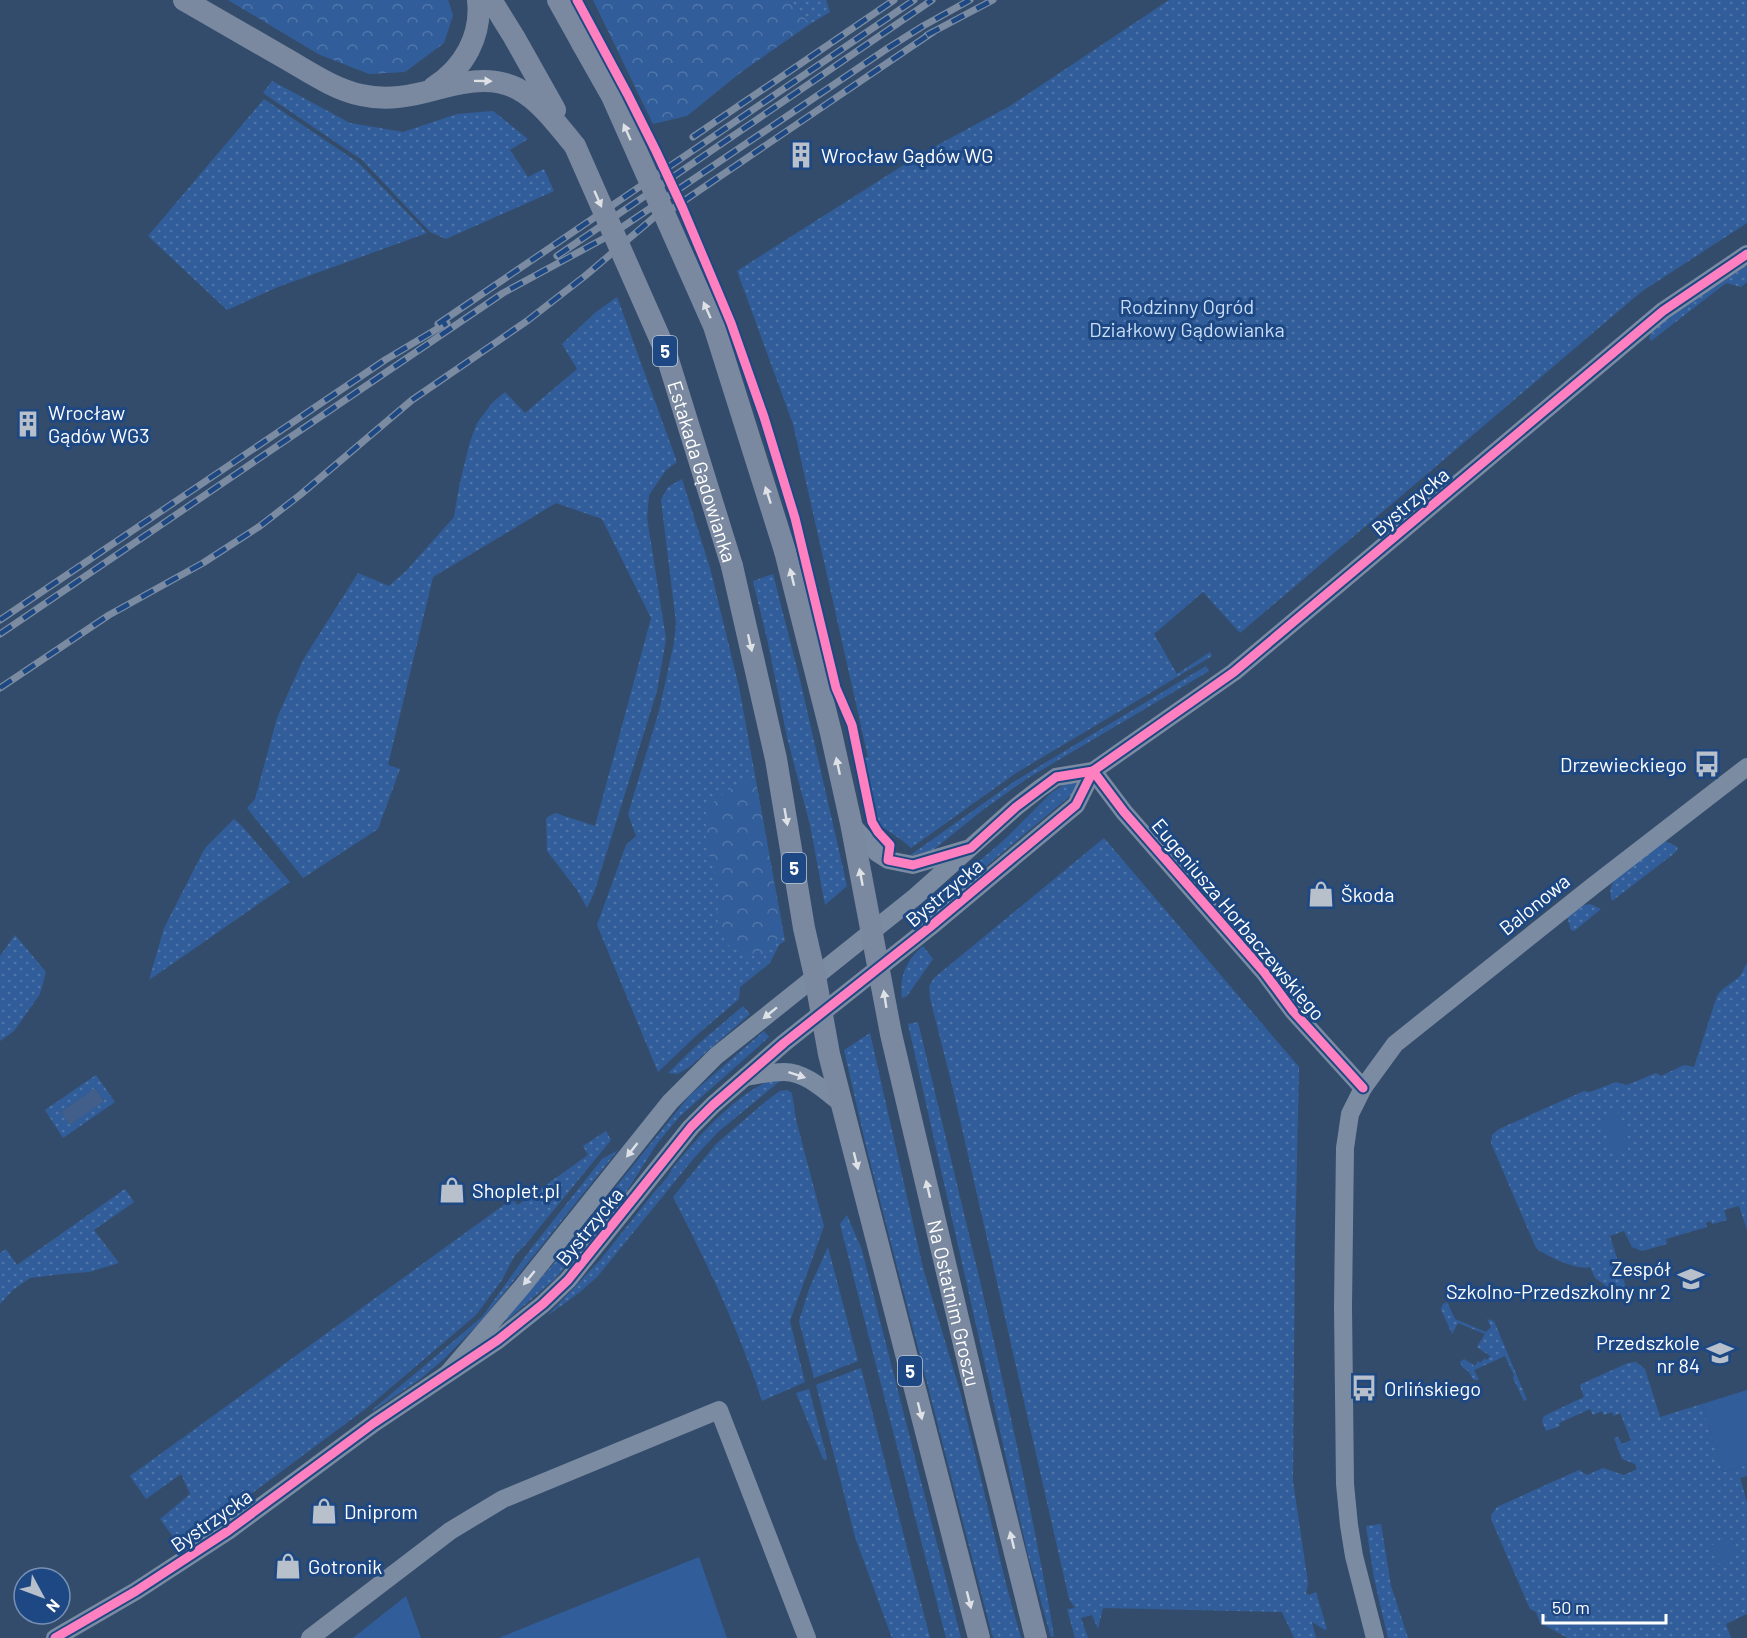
<svg xmlns="http://www.w3.org/2000/svg" width="1747" height="1638" viewBox="0 0 1747 1638" font-family="Barlow,sans-serif">
<defs>
<pattern id="grass-dots" width="8" height="8" patternUnits="userSpaceOnUse" patternTransform="scale(1.5)"><rect width="8" height="8" fill="#315e9a"/><path d="M2 2h.1M6 6h.1" fill="none" stroke="#5076a9" stroke-width="1.8" stroke-linecap="round"/></pattern>
<pattern id="forest-crowns" width="20" height="18" patternUnits="userSpaceOnUse" patternTransform="scale(1.5)"><rect width="20" height="18" fill="#315e9a"/><path d="M2 6a3 3 0 1 1 6 0M12 15a3 3 0 1 1 6 0" fill="none" stroke="#5076a9"/></pattern>
</defs>
<rect width="100%" height="100%" fill="#344c6c"/>
<g fill="url(#grass-dots)" fill-rule="evenodd">
<path d="M789,0H826L830,12L810,24Z"/>
<path d="M1169,0H1747V223L1641,292L1240,633L1203,592L1154,634L1177,674L1210,652L1212,656L1016,773L911,848L903,841L884,828H880L876,816L863,758L868,757L793,424L737,271L921,154L1010,106Z"/>
<path d="M272,81L350,123L403,132L457,114L493,111L528,139L510,150L528,177L544,169L554,191L446,239L430,232L362,160L263,93Z"/>
<path d="M264,99L359,163L427,233L278,287L227,310L148,236Z"/>
<path d="M1747,265V282L1741,287L1726,283L1651,341L1649,338L1652,330L1694,299Z"/>
<path d="M617,297L677,462L666,470L649,495L647,518L666,639L657,691L594,893L587,908L577,890L547,851L546,818L555,813L595,826L651,618L602,519L556,503L433,577L388,765L400,769L378,829L303,878L247,808L255,799L277,718L303,660L358,573L389,586L406,571L454,517L459,487L469,445L477,423L492,403L505,392L525,413L577,369L562,344L596,312Z"/>
<path d="M682,479L710,568L739,687L785,941L779,945L770,963L740,987L739,999L698,1034L658,1072L597,925L626,845L636,836L628,814L659,711L674,643L676,623L661,500L668,487Z"/>
<path d="M773,574L801,684L847,886L825,905L810,825L787,737L768,643L753,581Z"/>
<path d="M1206,666L1209,671L1028,778L984,809L933,850L909,856L1015,781Z"/>
<path d="M1078,782L1076,791L929,914L924,908L1003,841L1051,793L1066,783Z"/>
<path d="M234,819L242,826L290,882L149,980L164,928L205,848Z"/>
<path d="M1104,838L1299,1067L1295,1249L1293,1481L1308,1583L1306,1593L1309,1595L1316,1592L1327,1629L1325,1630L1312,1622L1316,1638H1294L1282,1612L1103,1608L1098,1629L1092,1615L1081,1618L1088,1638H1075L1067,1609L1075,1608L1069,1599L953,1089L930,998L929,986L934,978Z"/>
<path d="M1665,841L1678,847L1676,852L1612,901C1609,891 1610,885 1617,877Z"/>
<path d="M1590,904L1601,909L1574,931L1571,930L1567,916L1579,906Z"/>
<path d="M15,935L46,972L40,994L14,1031L0,1041V956Z"/>
<path d="M923,946L933,959L907,996L902,998C899,977 906,960 923,946Z"/>
<path d="M1747,963V1230L1739,1206L1724,1210L1727,1220L1712,1224L1711,1221L1706,1223L1707,1227L1666,1239L1667,1244L1642,1251L1632,1247L1624,1231L1610,1236L1631,1304L1595,1278L1590,1267C1578,1271 1546,1256 1536,1248L1491,1143L1492,1135L1499,1129L1584,1091L1590,1092L1616,1082L1627,1085L1656,1073L1661,1076L1684,1065L1694,1067L1717,996C1723,987 1733,983 1740,976C1743,972 1744,967 1747,963Z"/>
<path d="M743,1006L750,1014L688,1068L677,1074L668,1073L696,1046Z"/>
<path d="M918,1022C965,1218 1014,1414 1050,1612L1054,1636L1051,1637L1028,1555L908,1024Z"/>
<path d="M764,1031L769,1037L679,1117L656,1145L625,1194L595,1231L588,1232L584,1229L585,1225L690,1095Z"/>
<path d="M870,1033L923,1268L960,1391L1006,1584L1021,1638H994L992,1635L866,1146L844,1050Z"/>
<path d="M96,1075L115,1102L63,1138L45,1110ZM95,1088L104,1100L70,1125L61,1112Z"/>
<path d="M770,1081H780L718,1132L694,1158L597,1277L580,1292L547,1316L601,1259L659,1186H660L671,1172V1170C694,1141 735,1094 770,1081Z"/>
<path d="M787,1090L792,1093L796,1120L824,1226L790,1321L805,1382L762,1401C739,1330 707,1263 673,1197L716,1144L770,1098L780,1091Z"/>
<path d="M606,1131L611,1140L526,1244L515,1255L502,1280L476,1315L368,1407L200,1532L174,1538L160,1519L190,1494L181,1474L146,1499L130,1476L512,1199L518,1205L588,1155L583,1146Z"/>
<path d="M618,1150L483,1319L444,1359L419,1380L373,1411L372,1410L482,1317L530,1250L602,1159Z"/>
<path d="M125,1189L134,1202L94,1230L119,1263L89,1272L62,1274L30,1278L13,1290L0,1304V1253L6,1249L17,1265Z"/>
<path d="M847,1215L862,1250L961,1638H946L840,1224Z"/>
<path d="M570,1245L578,1252L555,1279L506,1321L505,1319Z"/>
<path d="M828,1247L858,1361L814,1378L799,1321L809,1289Z"/>
<path d="M1447,1302L1455,1319L1486,1332L1491,1327L1487,1319L1494,1321L1527,1400L1524,1401L1513,1378L1514,1375L1505,1356L1474,1370L1479,1380H1474L1468,1371L1463,1368L1460,1362L1464,1359L1475,1366L1478,1361L1480,1363L1485,1358L1487,1360L1490,1356L1477,1347L1485,1334L1458,1323L1452,1334L1441,1309L1443,1304Z"/>
<path d="M1636,1362L1645,1369L1660,1417L1702,1404L1723,1472L1747,1465V1476L1740,1478L1747,1502V1614L1726,1624L1731,1638H1568L1540,1623L1536,1612L1530,1609L1491,1519L1492,1514L1497,1507L1579,1470L1587,1475L1603,1468L1624,1475L1637,1469L1635,1464L1622,1459L1614,1438L1618,1437L1622,1444L1631,1440L1620,1413L1614,1416L1612,1412L1604,1415L1602,1411L1593,1415L1590,1409L1559,1423L1560,1426L1546,1431L1542,1421L1544,1416L1584,1397L1580,1386L1581,1384L1628,1363Z"/>
<path d="M861,1368L930,1638H892L855,1537L816,1385Z"/>
<path d="M809,1389L827,1458L826,1460L823,1459L796,1393Z"/>
<path d="M1381,1524L1391,1586L1408,1638H1388L1374,1578L1366,1526Z"/>
</g>
<g fill="url(#forest-crowns)">
<path d="M228,0H448L453,15L444,43L405,72L369,74L318,54Z"/>
<path d="M593,0H789L810,24L740,73L687,116L653,124Z"/>
<path d="M755,777L783,933L763,954L745,953L726,944L717,919L719,892L716,873L706,847V808L728,790Z"/>
</g>
<g fill="#315e9a">
<path d="M1617,1111L1627,1129L1626,1140L1628,1150L1608,1153L1609,1139L1600,1122Z"/>
<path d="M1747,1390V1465L1723,1472L1702,1404Z"/>
<path d="M1730,1537L1738,1555L1718,1564L1710,1546Z"/>
<path d="M699,1557L727,1638H499Z"/>
<path d="M406,1596L421,1638H353Z"/>
</g>
<path fill="#415f8a" d="M95,1088L104,1101L70,1125L61,1112Z"/>
<g fill="none" stroke-linecap="round" stroke-linejoin="round">
<g stroke="#7b8ca2" stroke-width="18">
<path d="M1093,771L1124,812L1264,972L1293,1011L1363,1088"/>
<path d="M852,825L877,853L888,860L913,865L966,849"/>
<path d="M745,1077C758,1075 771,1072 784,1072C806,1072 825,1091 842,1104"/>
<path d="M448,1373L522,1287L670,1102L716,1056L915,897L1016,807L1039,789L1056,777L1093,771L1234,672L1663,311L1747,254"/>
<path d="M55,1638L136,1591L228,1531L374,1423L498,1340L543,1304L568,1280L691,1127L713,1105L784,1043L930,927L1076,805L1093,771"/>
<path d="M310,1638L450,1531L503,1499L719,1410L807,1638"/>
<path d="M1375,1638L1354,1556L1349,1525L1345,1484L1343,1306L1345,1148L1350,1114L1363,1088L1395,1044L1593,886L1747,767"/>
</g>
<g stroke="#7a899f" stroke-width="22">
<path d="M184,0C217,19 250,38 283,57C308,71 333,89 361,95C387,101 412,96 437,89C511,67 531,91 575,146"/>
<path d="M491,0L514,37L555,110"/>
<path d="M558,0L582,43"/>
<path d="M434,87C464,68 482,36 478,0"/>
<path id="s1" d="M785,551L831,733L851,823L891,1034L980,1412L1036,1638"/>
<path d="M732,566L776,759L804,928L815,976L829,1054L979,1638"/>
</g>
<g stroke="#7b8ca2" stroke-width="7">
<g id="rail">
<path d="M927,35L993,0"/>
<path d="M693,137L894,0"/>
<path d="M660,217L933,32"/>
<path d="M557,256L932,0"/>
<path d="M438,324L914,0"/>
<path d="M0,620L385,360L447,323"/>
<path d="M0,634L503,293L612,234L888,48L923,26L970,0"/>
<path d="M0,688L109,615L203,563L260,526L300,495L412,400L527,321L585,276L665,208"/>
</g>
</g>
<use href="#rail" stroke="#1d4883" stroke-width="4.5" stroke-dasharray="14" stroke-linecap="butt"/>
<g stroke="#7a899f" stroke-width="22">
<path d="M582,43L612,96L714,326L785,551"/>
<path id="s2" d="M575,146L665,350L732,566"/>
</g>
<g stroke="#1d4883" stroke-width="13">
<g id="cycleway">
<path d="M577,0L628,95L656,151L683,209L731,323L764,417L795,518L836,688L852,725L872,822L878,832L890,845L888,860L913,865L971,848L1016,807L1056,777L1093,771L1234,672L1663,311L1747,254"/>
<path d="M1093,771L1124,812L1264,972L1293,1011L1363,1088"/>
<path d="M55,1638L136,1591L228,1531L374,1423L498,1340L543,1304L568,1280L691,1127L713,1105L784,1043L930,927L1076,805L1093,771"/>
</g>
</g>
<use href="#cycleway" stroke="#ff80c0" stroke-width="9"/>
</g>
<defs><path id="oneway-solid" d="M-6-.8H1V-3.2L6.5 0L1 3.2V.8H-6Z" transform="scale(1.5)"/></defs>
<g fill="#dee2e7">
<use href="#oneway-solid" transform="translate(483 81) rotate(1)"/>
<use href="#oneway-solid" transform="translate(627 132) rotate(-114)"/>
<use href="#oneway-solid" transform="translate(598 199) rotate(66)"/>
<use href="#oneway-solid" transform="translate(707 310) rotate(-114)"/>
<use href="#oneway-solid" transform="translate(768 495) rotate(-108)"/>
<use href="#oneway-solid" transform="translate(792 577) rotate(-104)"/>
<use href="#oneway-solid" transform="translate(750 643) rotate(77)"/>
<use href="#oneway-solid" transform="translate(838 766) rotate(-102)"/>
<use href="#oneway-solid" transform="translate(786 817) rotate(80)"/>
<use href="#oneway-solid" transform="translate(861 877) rotate(-101)"/>
<use href="#oneway-solid" transform="translate(885 999) rotate(-99)"/>
<use href="#oneway-solid" transform="translate(856 1161) rotate(76)"/>
<use href="#oneway-solid" transform="translate(928 1189) rotate(-103)"/>
<use href="#oneway-solid" transform="translate(920 1411) rotate(76)"/>
<use href="#oneway-solid" transform="translate(1012 1540) rotate(-104)"/>
<use href="#oneway-solid" transform="translate(969 1600) rotate(76)"/>
</g>
<g fill="#dee2e8">
<use href="#oneway-solid" transform="translate(770 1013) rotate(141)"/>
<use href="#oneway-solid" transform="translate(797 1075) rotate(18)"/>
<use href="#oneway-solid" transform="translate(632 1150) rotate(128)"/>
<use href="#oneway-solid" transform="translate(529 1278) rotate(129)"/>
</g>
<defs>
<g id="building-bare" transform="scale(2.07)"><path d="M-4-6H4V6H1V3H-1V6H-4ZM-2.5-4.3h1.7v1.8h-1.7ZM.8-4.3h1.7v1.8H.8ZM-2.5-1h1.7V.8h-1.7ZM.8-1h1.7V.8H.8Z" fill="#b8c0cc" stroke="#1d4883" stroke-width="2.5" paint-order="stroke"/></g>
<g id="bus-bare" transform="scale(2.07)"><path d="M-5-6H5V4H4V6H2V4H-2V6H-4V4H-5ZM-3.5-4V0h7V-4ZM-3.5 1.2v1.5H-2V1.2ZM2 1.2v1.5H3.5V1.2Z" fill="#b8c0cc" stroke="#1d4883" stroke-width="2.5" paint-order="stroke"/></g>
<g id="shop-bare" transform="scale(2.07)"><path d="M-5-2.5h2.3a2.7 3.5 0 0 1 5.4 0H5L5.5 6h-11ZM-1.5-2.5h3a1.5 2.3 0 0 0-3 0Z" fill="#b8c0cc" stroke="#1d4883" stroke-width="2.5" paint-order="stroke"/></g>
<g id="school-bare" transform="scale(2.07)"><path d="M0-5L7-2L0 1L-7-2ZM-4 1L0 2.5L4 1V4Q0 6-4 4Z" fill="#b8c0cc" stroke="#1d4883" stroke-width="2.5" paint-order="stroke"/></g>
</defs>
<g fill-rule="evenodd">
<use href="#building-bare" x="801" y="155"/>
<use href="#building-bare" x="28" y="424"/>
<use href="#bus-bare" x="1707" y="764"/>
<use href="#shop-bare" x="1321" y="894"/>
<use href="#shop-bare" x="452" y="1190"/>
<use href="#school-bare" x="1691" y="1279"/>
<use href="#school-bare" x="1720" y="1353"/>
<use href="#bus-bare" x="1364" y="1388"/>
<use href="#shop-bare" x="324" y="1511"/>
<use href="#shop-bare" x="288" y="1566"/>
</g>
<g text-anchor="middle" dominant-baseline="central" stroke-width="6" stroke-linejoin="round" paint-order="stroke">
<g fill="#1d4883" stroke="#bbc8da" stroke-width="1.5">
<rect x="653" y="336" width="24" height="30" rx="4.5"/>
<rect x="782" y="853" width="24" height="30" rx="4.5"/>
<rect x="898" y="1356" width="24" height="30" rx="4.5"/>
</g>
<g font-size="18" font-weight="bold" fill="#fff">
<text x="665" y="351">5</text>
<text x="794" y="868">5</text>
<text x="910" y="1371">5</text>
</g>
<g font-size="20" fill="#fff" stroke="#1d4883" text-anchor="start">
<text x="821" y="155">Wrocław Gądów WG</text>
<text x="48" y="412">Wrocław<tspan x="48" dy="23">Gądów WG3</tspan></text>
<text x="1687" y="764" text-anchor="end">Drzewieckiego</text>
<text x="1341" y="894">Škoda</text>
<text x="472" y="1190">Shoplet.pl</text>
<text x="1671" y="1268" text-anchor="end">Zespół<tspan x="1671" dy="23">Szkolno-Przedszkolny nr 2</tspan></text>
<text x="1700" y="1342" text-anchor="end">Przedszkole<tspan x="1700" dy="23">nr 84</tspan></text>
<text x="1384" y="1388">Orlińskiego</text>
<text x="344" y="1511">Dniprom</text>
<text x="308" y="1566">Gotronik</text>
</g>
<g font-size="20" fill="#c8dcf7" stroke="#1d4883">
<text x="1187" y="306">Rodzinny Ogród<tspan x="1187" dy="23">Działkowy Gądowianka</tspan></text>
</g>
<g font-size="20" fill="#fff" stroke="#1d4883">
<text stroke="none"><textPath href="#s2" startOffset="350">Estakada Gądowianka</textPath></text>
<text transform="translate(1410 501) rotate(-40)">Bystrzycka</text>
<text transform="translate(944 892) rotate(-40)">Bystrzycka</text>
<text transform="translate(1534 904) rotate(-39)">Balonowa</text>
<text transform="translate(1239 919) rotate(50)">Eugeniusza Horbaczewskiego</text>
<text transform="translate(589 1226) rotate(-51)">Bystrzycka</text>
<text stroke="none"><textPath href="#s1" startOffset="771">Na Ostatnim Groszu</textPath></text>
<text transform="translate(211 1520) rotate(-35)">Bystrzycka</text>
</g>
</g>
<g transform="translate(42 1596) rotate(131)"><circle r="28" fill="#1d4883" stroke="#7791b5" stroke-width="1.5"/>
<path d="M0-4.5L10 22L0 15L-10 22Z" fill="#b8c0cc"/>
<text y="-9" font-size="16" font-weight="bold" text-anchor="middle" fill="#ffffff">N</text>
</g>
<path d="M1543 1614v9h123v-9" fill="none" stroke="#ffffff" stroke-width="3"/>
<text x="1552" y="1614" font-size="18" fill="#ffffff" stroke="#1d4883" stroke-width="4.5" paint-order="stroke">50 m</text>
</svg>
